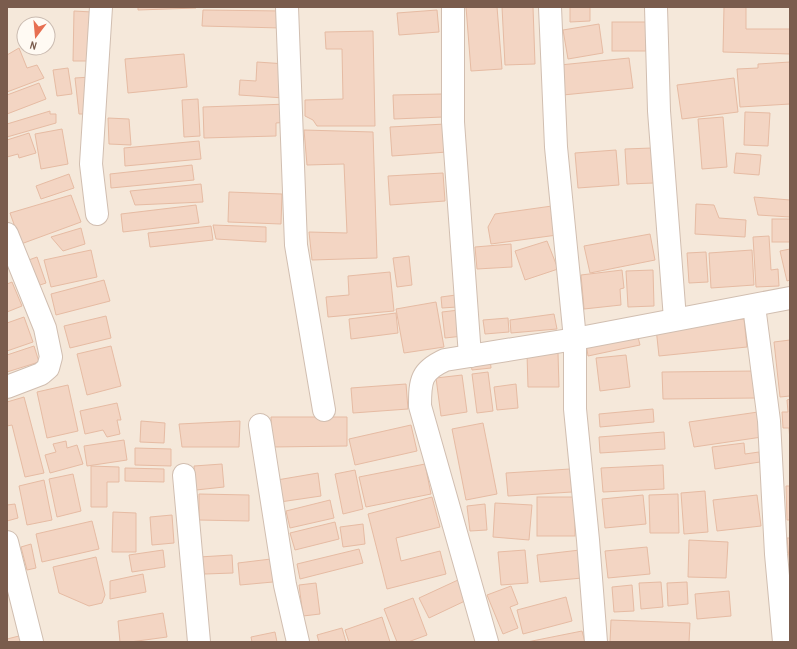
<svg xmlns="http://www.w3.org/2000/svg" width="797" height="649" viewBox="0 0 797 649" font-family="'Archivo Narrow',sans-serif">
<rect width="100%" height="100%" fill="#fdf6ec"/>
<path fill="#f5e8da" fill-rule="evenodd" d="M7,7H790V642H7ZM24,24H48V48H24Z"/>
<g fill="#f3d5c3" stroke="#e6bba3">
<path d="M138,7H196V8L138,10Z"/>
<path d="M466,7H497L502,69L471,71Z"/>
<path d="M502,7H533L535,64L505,65Z"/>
<path d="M570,7H590V21L570,22Z"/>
<path d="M724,7H746V29H790V54L723,52Z"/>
<path d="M203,10L282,11L281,28L202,26Z"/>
<path d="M437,10L439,32L399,35L397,13Z"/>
<path d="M74,11L92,12L91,61H73Z"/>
<rect x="612" y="22" width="34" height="29"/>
<path d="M599,24L603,53L568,59L563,30Z"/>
<path d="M373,31L375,126H317L313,120L305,116V100L343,99L342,49H326L325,32Z"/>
<path d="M19,48L27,68L37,65L44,78L7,92V55Z"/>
<path d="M184,54L187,87L128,93L125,59Z"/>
<path d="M629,58L633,88L563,95L560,65Z"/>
<path d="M257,62L286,64L284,98L239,95L240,80L256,81Z"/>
<path d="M790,62V104L740,107L737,69L758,68V64Z"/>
<path d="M68,68L72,94L57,96L53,70Z"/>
<path d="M91,77V114H79L75,78Z"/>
<path d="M734,78L738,112L682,119L677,85Z"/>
<path d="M39,83L46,99L7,114V95Z"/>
<path d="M442,94L443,117L394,119L393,95Z"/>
<path d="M198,99L200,136L184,137L182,100Z"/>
<path d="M288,104V122L276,123V136L204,138L203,107Z"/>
<path d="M50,111V114H56V123L7,137V124Z"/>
<path d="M745,112L770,113L768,146L744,145Z"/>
<path d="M723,117L727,167L702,169L698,119Z"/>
<path d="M108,118L129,119L131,145L109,144Z"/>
<path d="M445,124L447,152L392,156L390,127Z"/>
<path d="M62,129L68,164L41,169L35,134Z"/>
<path d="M304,130L373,132L377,258L312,260L309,232L347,233L344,164L307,165Z"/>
<path d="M29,133L36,153L19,158L18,154L7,157V140Z"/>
<path d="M199,141L201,159L125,166L124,148Z"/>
<path d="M652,148L654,183L627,184L625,149Z"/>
<path d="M616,150L619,185L578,188L575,153Z"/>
<path d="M736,153L761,155L759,175L734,173Z"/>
<path d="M192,165L194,180L111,188L110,174Z"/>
<path d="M443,173L445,201L390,205L388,176Z"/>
<path d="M69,174L74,188L41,199L36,186Z"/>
<path d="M201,184L203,202L135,205L130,191Z"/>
<path d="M229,192L282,194L281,224L228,222Z"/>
<path d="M71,195L81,222L21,244L10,213Z"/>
<path d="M754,197L790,200V217L758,215Z"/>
<path d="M696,204L714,205L719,218L746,220L745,237L695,234Z"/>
<path d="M196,205L199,223L123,232L121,214Z"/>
<path d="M552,206L557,235L491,244L488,227L495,214Z"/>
<rect x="772" y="219" width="18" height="23"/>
<path d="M213,225L266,227V242L216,239Z"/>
<path d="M211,226L213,240L150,247L148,233Z"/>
<path d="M81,228L85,244L63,251L51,237Z"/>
<path d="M650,234L655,260L590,273L584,246Z"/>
<path d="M769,236L771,270L778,269L779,286L756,287L753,237Z"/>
<path d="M547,241L558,269L525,280L515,251Z"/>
<path d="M511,244L512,267L477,269L475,247Z"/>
<path d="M790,249V280L787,281L780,251Z"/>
<path d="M91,250L97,277L51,287L44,260Z"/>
<path d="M752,250L754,285L711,288L709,253Z"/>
<path d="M706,252L708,282L689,283L687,253Z"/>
<path d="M409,256L412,285L397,287L393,258Z"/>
<path d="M37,257L46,283L34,287L26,261Z"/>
<path d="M622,270L624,288L620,289L621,305L584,309L581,275Z"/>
<path d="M653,270L654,306L628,307L626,271Z"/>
<path d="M390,272L394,311L328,317L326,297L349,295L348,276Z"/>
<path d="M104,280L110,301L56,315L51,294Z"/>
<path d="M12,282L22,306L7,312V284Z"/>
<path d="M456,295L457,307L442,308L441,297Z"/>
<path d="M436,302L444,347L404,353L396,309Z"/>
<path d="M459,310L463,336L445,338L442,312Z"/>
<path d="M396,313L398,333L351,339L349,319Z"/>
<path d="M554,314L557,329L511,333L510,320Z"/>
<path d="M106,316L111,338L70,348L64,326Z"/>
<path d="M24,317L33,342L7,351V323Z"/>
<path d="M508,318L509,332L485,334L483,320Z"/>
<path d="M744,319L747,347L659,356L656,328Z"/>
<path d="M637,333L640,345L588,356L586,343Z"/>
<path d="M790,340V396L780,397L774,342Z"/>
<path d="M34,346L39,362L7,372V355Z"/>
<path d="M111,346L121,386L87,395L77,354Z"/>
<path d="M558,353L559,387H528L527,354Z"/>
<path d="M626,355L630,387L600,391L596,358Z"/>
<path d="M490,358L491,368L472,370L470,360Z"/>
<path d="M755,371L756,398L663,399L662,372Z"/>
<path d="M488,372L493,411L477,413L472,374Z"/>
<path d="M462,375L467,412L441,416L436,378Z"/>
<path d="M406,384L408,409L353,413L351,388Z"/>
<path d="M516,384L518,408L497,410L494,387Z"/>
<path d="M68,385L78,431L47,438L37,392Z"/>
<path d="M24,397L44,473L25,477L12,425L7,426V402Z"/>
<path d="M790,399V441L789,428H783L782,412H788L787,400Z"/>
<path d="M117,403L121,420H117L120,434L107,437L103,430L85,434L80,411Z"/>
<path d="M653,409L654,422L600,427L599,414Z"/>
<path d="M758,412L762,437L694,447L689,422Z"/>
<path d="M271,417H347V446L272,447Z"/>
<path d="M141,421L165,423L164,443L140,442Z"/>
<path d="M240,421L239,447H182L179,424Z"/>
<path d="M483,423L497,494L466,500L452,429Z"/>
<path d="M411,425L417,451L355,465L349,439Z"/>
<path d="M664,432L665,449L600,453L599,437Z"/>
<path d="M124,440L127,460L87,466L84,446Z"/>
<path d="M66,441L67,448L77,445L83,464L50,473L45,455L56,452L53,444Z"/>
<path d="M744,443L745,454L759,452L760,462L715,469L712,447Z"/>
<path d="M135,448L171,449V466L135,465Z"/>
<path d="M222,464L224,487L196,490L194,466Z"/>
<path d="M425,464L431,494L366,507L359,477Z"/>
<path d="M663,465L664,489L603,492L601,468Z"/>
<path d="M91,466L119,467V482H107V507H91Z"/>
<path d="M125,468L164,469V482L125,481Z"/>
<path d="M570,469L572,492L508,496L506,473Z"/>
<path d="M355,470L363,509L343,514L335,474Z"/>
<path d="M318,473L321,496L280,502L277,480Z"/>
<path d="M73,474L81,511L57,517L49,479Z"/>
<path d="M44,480L52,520L27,525L19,486Z"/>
<path d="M786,486H790V520H787Z"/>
<path d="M705,491L708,532L684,534L681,493Z"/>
<path d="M199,494L249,495V521L199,520Z"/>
<path d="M678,494L679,533H650L649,495Z"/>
<path d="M643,495L646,524L605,528L602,499Z"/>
<path d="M757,495L761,526L717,531L713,500Z"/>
<path d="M432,497L440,527L396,538L401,561L440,551L446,574L387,589L368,514Z"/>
<rect x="537" y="497" width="38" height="39"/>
<path d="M330,500L334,518L290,528L286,511Z"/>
<path d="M495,503L532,505L529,540L493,537Z"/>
<path d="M15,504L18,518L7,521V505Z"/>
<path d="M485,504L487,530L470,531L467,506Z"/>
<path d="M113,512L136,513V552H112Z"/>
<path d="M172,515L174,543L152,545L150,517Z"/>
<path d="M92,521L99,549L42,562L36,534Z"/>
<path d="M335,522L339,539L295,550L290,533Z"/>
<path d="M363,524L365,544L343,547L340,527Z"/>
<path d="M787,538H790V568Z"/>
<path d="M689,540L728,542L726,578L688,577Z"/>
<path d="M31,544L36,568L27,570L21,547Z"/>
<path d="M647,547L650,574L608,578L605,551Z"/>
<path d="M359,549L363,563L300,579L297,564Z"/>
<path d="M163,550L165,567L132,572L129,555Z"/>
<path d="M525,550L528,583L501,585L498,552Z"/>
<path d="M580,550L582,578L540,582L537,555Z"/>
<path d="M232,555L233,573L205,574L199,557Z"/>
<path d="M96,557L105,595L102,603L89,606L59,593L53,567Z"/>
<path d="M271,559L273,582L240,585L238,563Z"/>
<path d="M143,574L146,592L110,599V581Z"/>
<path d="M458,580L467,600L429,618L419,598Z"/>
<path d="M661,582L663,607L641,609L639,583Z"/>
<path d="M687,582L688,604L668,606L667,583Z"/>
<path d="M316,583L320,614L303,616L299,585Z"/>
<path d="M632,585L634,611L614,612L612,587Z"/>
<path d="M511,586L518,604L510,607L518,628L503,634L487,595Z"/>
<path d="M729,591L731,616L697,619L695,594Z"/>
<path d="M566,597L572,621L523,634L517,610Z"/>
<path d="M413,598L427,635L408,642H397L384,609Z"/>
<path d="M163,613L167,637L130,642H120L118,621Z"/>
<path d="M382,617L390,642H349L345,630Z"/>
<path d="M611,620L690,623L689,642H610Z"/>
<path d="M342,628L346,642H319L317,635Z"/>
<path d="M582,631L585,642H527Z"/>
<path d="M275,632L277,642H252L251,637Z"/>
<path d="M19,636L21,642H7V639Z"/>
</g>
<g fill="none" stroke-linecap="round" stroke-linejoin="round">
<g stroke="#d1beb0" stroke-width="24">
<g id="minor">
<path d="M287,7L296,245L324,410"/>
<path d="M453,7V122L470,356"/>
<path d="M550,7L556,147L575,339V409L588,540L596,642"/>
<path d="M656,7L659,111L675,319"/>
<path d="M97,214L91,164L101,7"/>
<path d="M7,234L45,328L51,357L48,368L41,374L7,387"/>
<path d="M754,306L769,421L776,554L784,642"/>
<path d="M260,425L285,585L298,642"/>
<path d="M184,475L199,642"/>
<path d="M7,542L32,642"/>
<path d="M487,642L420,406C420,380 421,371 445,360L575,339L790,298"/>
</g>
</g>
<use href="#minor" stroke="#fff" stroke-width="22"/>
</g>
<rect width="797" height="649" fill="none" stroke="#7a5c4d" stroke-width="16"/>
<g transform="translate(36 36) rotate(196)"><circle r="19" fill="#fffaf3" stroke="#cabbb1"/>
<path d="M0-3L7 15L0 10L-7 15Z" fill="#e76f51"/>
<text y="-6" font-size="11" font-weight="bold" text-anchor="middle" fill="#7a5c4d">N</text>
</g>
</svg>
